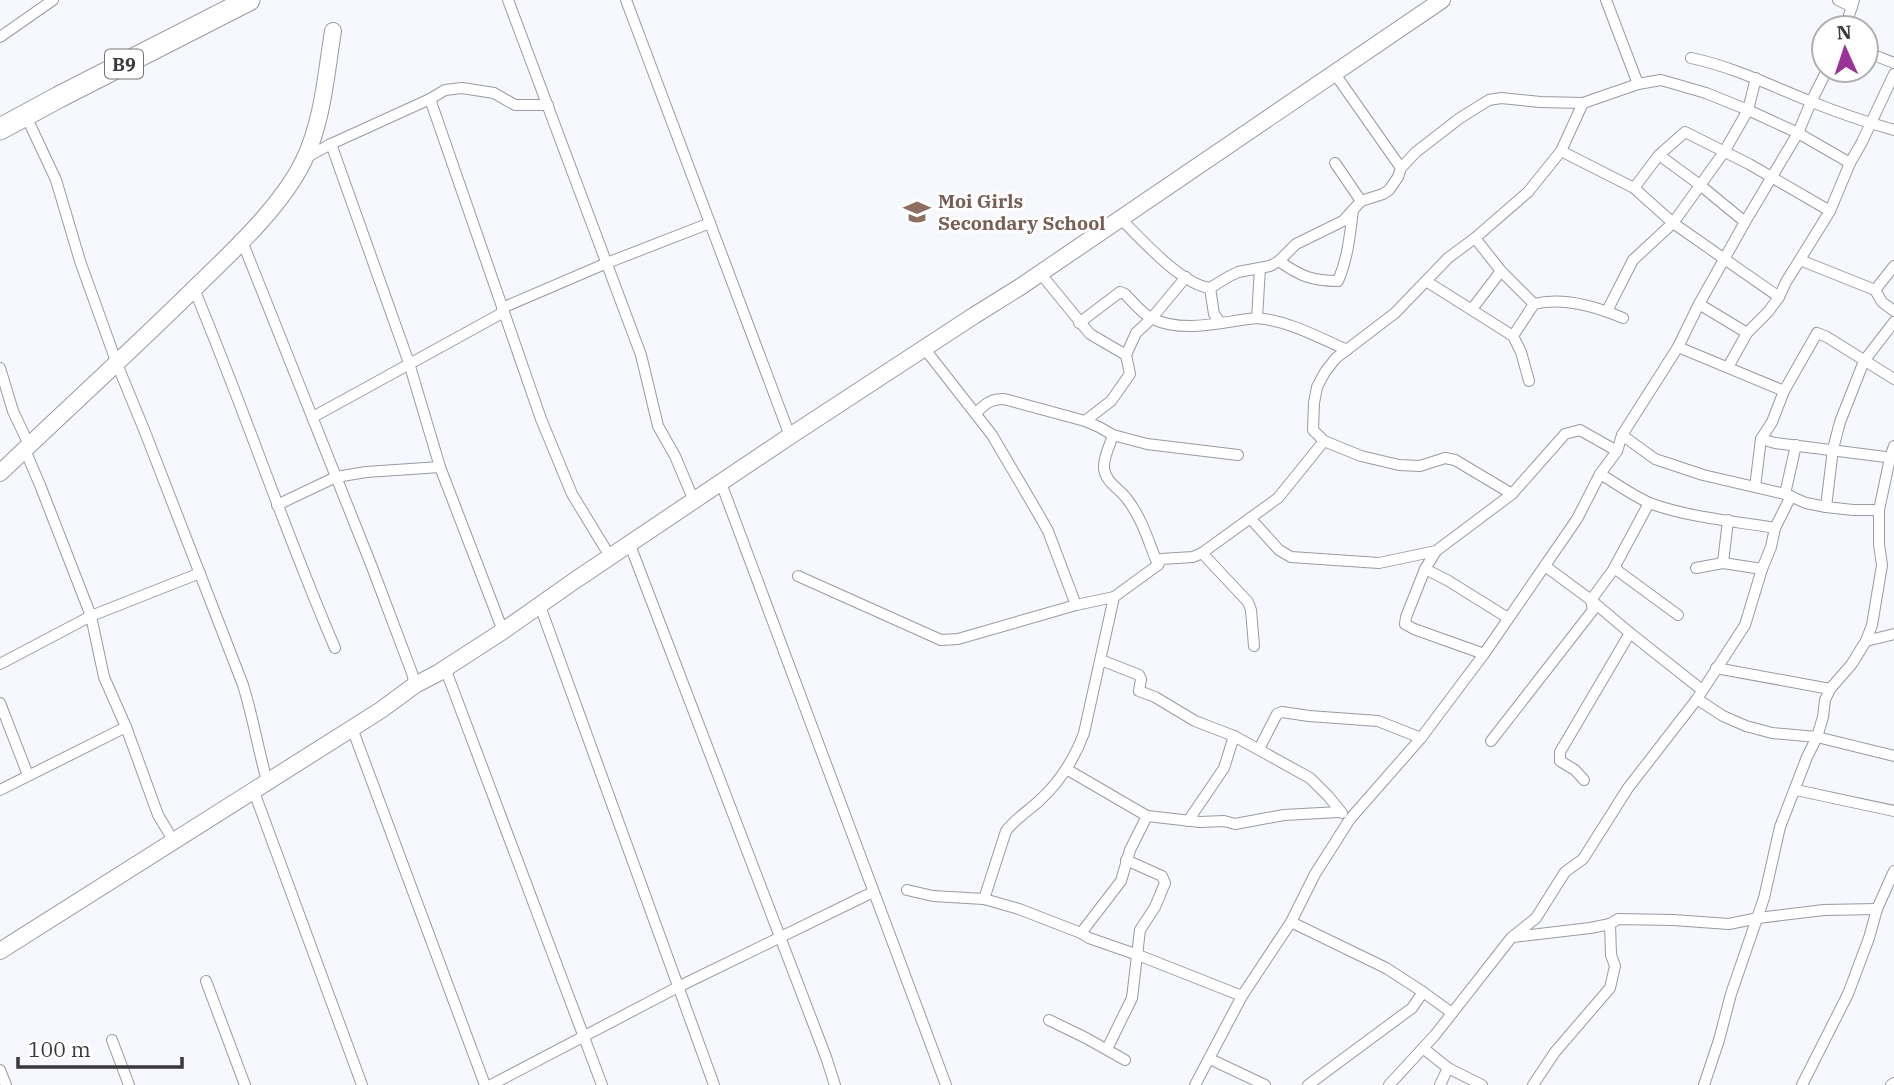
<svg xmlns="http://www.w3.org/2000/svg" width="1894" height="1085" viewBox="0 0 1894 1085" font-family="'IBM Plex Serif',serif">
<rect width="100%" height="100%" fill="#f7f7ff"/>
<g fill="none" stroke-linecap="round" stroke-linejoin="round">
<g stroke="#9a9aa5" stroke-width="12">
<g id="street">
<path d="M508,0L641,355L658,426L675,456L694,501"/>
<path d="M626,0L790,436"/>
<path d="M1606,0L1638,84"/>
<path d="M1838,0L1852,7"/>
<path d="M1845,28L1854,0"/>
<path d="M0,37L53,0"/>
<path d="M1866,52L1894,63"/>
<path d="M1691,58C1734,67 1771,86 1812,102C1839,113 1866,122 1894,130"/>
<path d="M1335,74L1401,168"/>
<path d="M430,99L541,419L572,494L611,558"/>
<path d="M26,116L56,180L80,261L117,364L145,432L243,685C253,717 258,749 267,781"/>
<path d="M331,144L409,363L440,467L503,631"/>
<path d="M1561,151L1634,188L1673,223L1779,297"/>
<path d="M1659,155L1700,185L1745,222"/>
<path d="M305,158L331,144L430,99L445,90L462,88L494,93L515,105H548"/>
<path d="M1335,163L1361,201"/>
<path d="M1634,188L1659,155L1685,132L1749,164L1830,211"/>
<path d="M1121,219C1142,240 1181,284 1210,288L1228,277L1238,272L1270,266L1279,261L1296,244L1343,221L1361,201L1383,194L1389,190L1398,177L1401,168L1416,152L1460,118L1489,100L1501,98L1540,102L1583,103L1638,84L1661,80L1706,93L1748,110L1798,133L1850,163"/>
<path d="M1475,238L1501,271L1534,304"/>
<path d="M242,241L372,567L412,673L415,685"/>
<path d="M1800,260L1875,290L1882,302L1894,311"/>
<path d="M1279,261C1300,276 1312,281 1338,281C1348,258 1350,234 1353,210"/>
<path d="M1040,273L1090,334L1126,355"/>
<path d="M1426,281L1513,336L1521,352L1529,381"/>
<path d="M1210,288L1214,314L1220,322"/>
<path d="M194,289C244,408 284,530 335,648"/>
<path d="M1875,290L1894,266"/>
<path d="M1699,304L1747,333"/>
<path d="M502,308L607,263L710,223"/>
<path d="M1472,309L1501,271"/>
<path d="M1607,311L1633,260L1673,223L1724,152L1748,110L1756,78"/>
<path d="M1257,318L1260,268"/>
<path d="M1079,323L1120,292L1125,294C1133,302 1143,315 1153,319C1185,334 1224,321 1257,318C1289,321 1318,337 1347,350"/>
<path d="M1513,336L1534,304C1562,297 1597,307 1623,318"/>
<path d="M1678,347L1784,391"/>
<path d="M924,348L992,435L1039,515L1048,531L1076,605"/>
<path d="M1728,367L1747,333L1768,312L1779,297L1786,282L1830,211L1850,163L1862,142L1894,74"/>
<path d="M0,368L13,411L29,445"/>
<path d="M976,413C985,404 990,399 1004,399L1085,421L1099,427L1113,435L1147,444L1238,455"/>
<path d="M313,417L504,312"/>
<path d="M1085,421L1111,401L1130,374L1126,355L1136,333L1151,319L1186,277"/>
<path d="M1113,435C1110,445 1103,458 1104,468C1105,482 1120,489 1127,499C1142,518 1149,543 1158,565"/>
<path d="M1622,435L1655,459L1703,475L1785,494L1806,503L1826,507L1853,510H1879"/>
<path d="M1761,439L1772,422L1784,391L1817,333L1827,337L1894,379"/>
<path d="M1324,441L1361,456L1399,465L1420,466L1445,458L1455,460L1512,494"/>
<path d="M25,450L40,485L91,616L104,677L126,727L158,815L173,840"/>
<path d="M1600,474C1616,483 1634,497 1652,504C1692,518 1734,521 1775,528"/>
<path d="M721,483L946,1085"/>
<path d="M1755,487L1761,439L1775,443L1894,458"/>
<path d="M1785,494L1796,445"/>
<path d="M277,505L336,477L366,472L440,467"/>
<path d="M1826,507L1833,449L1840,422L1864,361L1894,322"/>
<path d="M1250,518L1279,550L1291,557L1379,563L1436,551L1512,494L1565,434L1580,430L1617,451"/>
<path d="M630,545L826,1057L835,1085"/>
<path d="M1436,551L1425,569L1406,617L1405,624L1414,629L1484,654"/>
<path d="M1202,553L1248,602L1251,610L1254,646"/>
<path d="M1723,563L1728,520"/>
<path d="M1545,566L1591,600L1630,633L1702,690"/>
<path d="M1614,568L1678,615"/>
<path d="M1696,568L1723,563L1762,569"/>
<path d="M1425,569L1447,580L1508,618"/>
<path d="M798,576L941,640L958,639L1076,605L1114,597"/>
<path d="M540,606L714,1085"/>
<path d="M1866,641L1894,634"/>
<path d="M1101,660L1139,675L1141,679L1139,691L1155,697L1195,721L1234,736L1310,778L1328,796L1342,813"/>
<path d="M0,664L91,616L200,573"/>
<path d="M445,668L602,1085"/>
<path d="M1716,668L1830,689"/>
<path d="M1697,699L1723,716L1746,726L1772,733L1817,737L1894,756"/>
<path d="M0,703L28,775"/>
<path d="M352,728L485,1085"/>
<path d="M1491,741L1593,610L1591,600L1613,570L1649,503"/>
<path d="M1259,749L1277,714L1282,712L1309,716L1378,721L1421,738"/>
<path d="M1068,770L1147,816"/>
<path d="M1584,780L1575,770L1560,761V752L1630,633"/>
<path d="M253,789L362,1085"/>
<path d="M0,790L126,727"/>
<path d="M1796,790L1894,811"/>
<path d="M1188,821L1224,768L1234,736"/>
<path d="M907,890L933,896L984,899L1019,909L1081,933L1089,938L1138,955L1242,996"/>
<path d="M984,899L1006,831C1015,819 1028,811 1039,801C1060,782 1074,760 1084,733L1114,597L1158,565L1161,559L1193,557L1202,553L1278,498L1324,441L1313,430L1314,403L1317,387L1325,372L1336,358L1395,313L1448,258L1475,238L1528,192L1561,151L1583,103"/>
<path d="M1291,922L1386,968L1423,992L1452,1013"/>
<path d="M1081,933L1121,881L1130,850L1147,816L1200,822L1224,821L1235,824L1284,815L1339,812"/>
<path d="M1513,937L1590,928L1610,924L1618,919L1673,920L1729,924L1758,918L1824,910L1877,909"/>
<path d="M206,981L245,1085"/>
<path d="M1049,1020L1086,1038L1125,1060"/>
<path d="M112,1040L129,1085"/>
<path d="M1423,1048L1448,1068L1482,1085"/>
<path d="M1107,1049L1132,998L1140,930L1155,907L1165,883L1162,876L1126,860"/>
<path d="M1210,1059L1265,1085"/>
<path d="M0,1070L6,1085"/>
<path d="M491,1085L678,987L873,892"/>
<path d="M1195,1085L1242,996L1291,922L1315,874L1350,819L1421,738L1484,654L1577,519L1600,474L1617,451L1622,435L1678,347L1699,304L1745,222L1798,133L1811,102L1827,70"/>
<path d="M1308,1085L1412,1008L1423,992"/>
<path d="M1389,1085L1435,1035L1511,938L1536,918L1565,872L1583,859L1628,788L1697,699L1745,625L1762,569L1771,547L1775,528L1791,496"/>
<path d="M1440,1085L1448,1068"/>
<path d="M1533,1085L1555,1052L1610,988L1615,966L1611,955L1610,924"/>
<path d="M1704,1085L1719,1040L1731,994L1764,898L1780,827L1807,757L1817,737L1823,717L1825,700L1830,689L1851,665L1866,641L1872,625L1882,565L1879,544V510L1890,458L1894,446"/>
<path d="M1802,1085L1848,994L1869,938L1877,909L1894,871"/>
<path d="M1891,1085L1894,1083"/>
</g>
</g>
<g stroke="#9a9aa5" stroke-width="18">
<g id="secondary">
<path d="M0,473C67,409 135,347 201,282C236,248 283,204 304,160C323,120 326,74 333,31"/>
<path d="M0,951L381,710L415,685L438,673L503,631L574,581L790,436L975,315L1020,287L1442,0"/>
</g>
</g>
<g stroke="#9a9aa5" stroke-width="23">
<path id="highway" d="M0,129L59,97L249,0"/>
</g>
<use href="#street" stroke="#fff" stroke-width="10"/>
<use href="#secondary" stroke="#fff" stroke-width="16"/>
<use href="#highway" stroke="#fff" stroke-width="21"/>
</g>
<defs>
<g id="school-bare" transform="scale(2.1)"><path d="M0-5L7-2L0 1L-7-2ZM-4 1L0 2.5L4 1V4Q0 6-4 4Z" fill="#8d6e63" stroke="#fff" stroke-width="2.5" paint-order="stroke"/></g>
</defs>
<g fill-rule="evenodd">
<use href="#school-bare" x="917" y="212"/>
</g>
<g text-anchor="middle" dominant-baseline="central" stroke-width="6" stroke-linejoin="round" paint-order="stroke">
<rect fill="#fff" stroke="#747478" stroke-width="2" x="105" y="49.5" width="38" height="29" rx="5"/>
<g font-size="18" font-weight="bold" fill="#39393e">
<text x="124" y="64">B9</text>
</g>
<g font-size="19" font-weight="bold" fill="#785e54" stroke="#fff" text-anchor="start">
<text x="938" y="201">Moi Girls<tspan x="938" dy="22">Secondary School</tspan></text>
</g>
</g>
<g transform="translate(1845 49) rotate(357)"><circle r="33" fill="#ffffff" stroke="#b0b0b2" stroke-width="2"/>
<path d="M0-5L12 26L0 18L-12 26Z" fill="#9b3396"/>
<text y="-10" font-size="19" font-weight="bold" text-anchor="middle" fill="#39393e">N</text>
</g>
<path d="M18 1057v10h164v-10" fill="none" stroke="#39393e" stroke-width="3.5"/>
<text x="28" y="1057" font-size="21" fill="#39393e" stroke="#ffffff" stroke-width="5" paint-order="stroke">100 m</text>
</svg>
